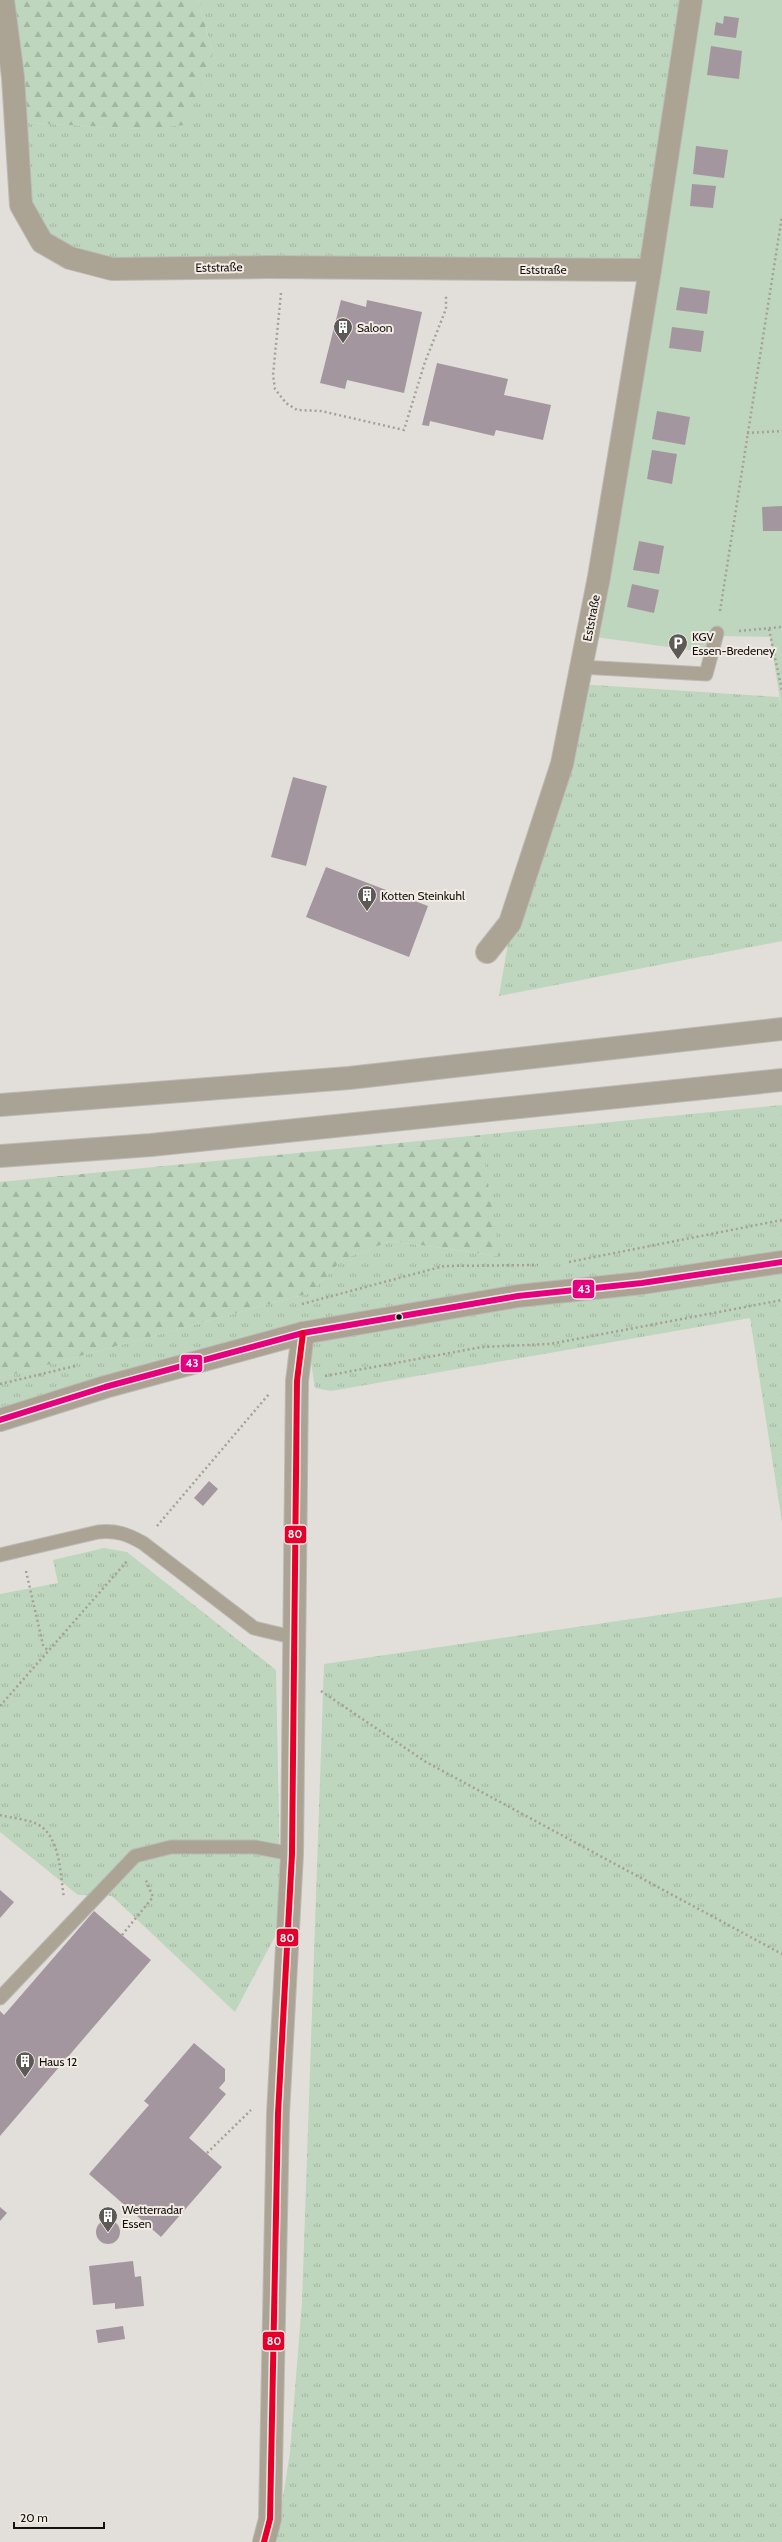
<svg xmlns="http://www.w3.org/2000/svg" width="782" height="2542" viewBox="0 0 782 2542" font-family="Cabin,sans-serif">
<defs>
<pattern id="grass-tufts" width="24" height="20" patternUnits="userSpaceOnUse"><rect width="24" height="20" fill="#bdd6bd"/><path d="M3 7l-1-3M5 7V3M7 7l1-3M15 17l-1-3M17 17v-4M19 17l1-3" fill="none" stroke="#a2b7a1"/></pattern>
<pattern id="forest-firs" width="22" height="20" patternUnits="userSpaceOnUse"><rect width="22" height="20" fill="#bdd6bd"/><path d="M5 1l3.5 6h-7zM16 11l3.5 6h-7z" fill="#a2b7a1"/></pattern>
</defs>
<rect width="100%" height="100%" fill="#e2dfda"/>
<g fill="url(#grass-tufts)">
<path d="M198,0H690L649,269L70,258L22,205L16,122L143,129L213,53Z"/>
<path d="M578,684L779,697L782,712V941L499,996L511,925Z"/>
<path d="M782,1105V1522L750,1318L331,1391L315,1388L306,1330L0,1414V1378L310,1293L343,1259L391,1241L499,1256L480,1135Z"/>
<path d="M104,1548L127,1552L276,1670L281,1925L235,2012L112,1896L78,1895L0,1832V1594L58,1583L53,1560Z"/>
<path d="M782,1597V2542H276L290,2452L302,2302L324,1664Z"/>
</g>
<g fill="url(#forest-firs)">
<path d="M3,0H198L213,53L185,125L143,129L16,122Z"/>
<path d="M480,1135L500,1256L391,1241L343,1259L310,1293L0,1378V1182Z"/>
</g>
<path fill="#bdd6bd" d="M692,0H782V712L770,637L723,636L712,653L588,636Z"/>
<g fill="#a4969f">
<path d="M724,16L739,18L736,38L714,35L716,22L723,24Z"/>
<path d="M711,46L742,51L739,79L707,75Z"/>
<path d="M696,146L728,150L724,178L693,174Z"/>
<path d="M692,184L716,186L713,208L690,206Z"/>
<path d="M680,287L710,291L707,314L676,310Z"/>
<path d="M341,300L366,307L367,300L422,312L404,393L347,380L345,389L320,383Z"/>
<path d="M672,327L704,331L701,352L669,348Z"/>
<path d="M437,363L508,379L504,395L551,405L543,440L496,430L494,436L430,421L429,426L422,425Z"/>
<path d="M657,411L690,417L685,445L652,439Z"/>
<path d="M652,450L677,454L672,484L647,479Z"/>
<path d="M782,506V531H763L762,507Z"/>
<path d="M639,541L664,546L659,574L633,570Z"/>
<path d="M632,584L659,590L654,613L627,607Z"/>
<path d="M293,777L327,786L306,866L271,857Z"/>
<path d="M326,867L428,906L409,957L306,917Z"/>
<path d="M209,1481L218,1489L203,1506L194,1498Z"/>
<path d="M0,1890L14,1902L0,1918Z"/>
<path d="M94,1911L151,1960L0,2136V2011L4,2015Z"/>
<path d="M194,2043L225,2069V2081L219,2088L226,2094L189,2138L222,2167L161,2237L89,2174L149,2105L144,2101Z"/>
<path d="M0,2207L7,2213L0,2221Z"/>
<circle cx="108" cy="2232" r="12"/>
<path d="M133,2261L135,2277L141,2276L144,2306L115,2309V2303L93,2305L89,2266Z"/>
<path d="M123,2326L125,2339L98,2343L96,2330Z"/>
</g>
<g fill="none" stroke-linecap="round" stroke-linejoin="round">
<g stroke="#bcbab6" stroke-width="15">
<g id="service">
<path d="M581,667L706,674L717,633"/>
<path d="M0,1555L98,1532C116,1530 127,1534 143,1543L254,1628L296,1638"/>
<path d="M0,1998L135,1856L171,1847H255L292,1854"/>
</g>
</g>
<g stroke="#bcbab6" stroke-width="24">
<g id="minor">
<path d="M3,0L13,77L21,205L42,242L70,258L112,269L268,267L650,270"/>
<path d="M487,952L510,923L562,764L599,577L650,270L691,0"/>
<path d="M264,2542L270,2519L278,2114L292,1854L297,1381L303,1333"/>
</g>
</g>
<g stroke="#bcbab6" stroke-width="24">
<path id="secondary" d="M0,1420L105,1387L303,1333L518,1296L642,1283L782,1262"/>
</g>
<g stroke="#bcbab6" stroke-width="24">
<g id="motorway">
<path d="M0,1105L349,1078L782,1029"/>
<path d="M0,1156L151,1145L782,1080"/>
</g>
</g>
<g stroke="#a6a096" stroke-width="2.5" stroke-dasharray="2 3" stroke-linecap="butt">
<path d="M281,293L273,375L275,389L286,403L297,410L321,411L404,430L425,362L446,309V294"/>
<path d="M747,433L782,431"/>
<path d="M720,611L782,216"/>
<path d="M769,629L782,691"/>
<path d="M739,631L782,627"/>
<path d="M569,1262L782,1220"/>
<path d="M302,1304L444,1266L538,1265"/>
<path d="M325,1376L482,1347L550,1344L782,1300"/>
<path d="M0,1384L75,1366"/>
<path d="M157,1526L269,1394"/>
<path d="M26,1571L43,1645L48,1651"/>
<path d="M321,1691L426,1762L782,1954"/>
<path d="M0,1706L128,1560"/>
<path d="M0,1815C11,1818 27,1819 37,1824C61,1836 60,1875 64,1898"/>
<path d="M122,1935L153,1897L145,1878"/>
<path d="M207,2153L251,2110"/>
</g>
<use href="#service" stroke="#aba394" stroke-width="13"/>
<use href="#minor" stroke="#aba394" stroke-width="22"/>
<use href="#secondary" stroke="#aba293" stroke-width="22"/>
<use href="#motorway" stroke="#a9a396" stroke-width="22"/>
<g stroke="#f3ece4" stroke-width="9">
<path id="bus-1" d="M0,1420L105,1387L303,1333L518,1296L642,1283L782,1262"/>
</g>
<g stroke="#f3ece4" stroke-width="9">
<path id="bus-2" d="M264,2542L270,2519L278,2114L292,1854L297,1381L303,1333"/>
</g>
<use href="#bus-1" stroke="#e5007d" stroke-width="6"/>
<use href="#bus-2" stroke="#e4002b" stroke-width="6"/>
</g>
<defs>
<g id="building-pin" transform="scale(1)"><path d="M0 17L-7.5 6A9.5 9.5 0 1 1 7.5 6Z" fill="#5c5956" stroke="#f3ece4"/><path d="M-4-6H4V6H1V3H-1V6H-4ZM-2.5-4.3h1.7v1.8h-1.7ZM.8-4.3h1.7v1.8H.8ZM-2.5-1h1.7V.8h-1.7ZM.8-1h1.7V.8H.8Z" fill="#fff"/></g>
<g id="parking-pin" transform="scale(1)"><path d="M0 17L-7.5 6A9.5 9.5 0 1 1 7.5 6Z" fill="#5c5956" stroke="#f3ece4"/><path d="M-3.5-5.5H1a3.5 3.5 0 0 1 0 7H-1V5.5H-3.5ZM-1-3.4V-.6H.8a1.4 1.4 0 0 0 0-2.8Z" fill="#fff"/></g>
</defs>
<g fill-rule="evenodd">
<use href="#building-pin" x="343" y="327"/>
<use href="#parking-pin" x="678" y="643"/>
<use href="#building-pin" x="367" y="895"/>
<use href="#building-pin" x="25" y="2061"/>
<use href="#building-pin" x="108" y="2216"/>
</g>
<circle fill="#14110f" stroke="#f3ece4" stroke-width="1.5" cx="399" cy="1317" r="3.5"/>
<g text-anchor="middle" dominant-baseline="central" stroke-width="4" stroke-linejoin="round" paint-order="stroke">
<g font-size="12" fill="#14110f" stroke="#f3ece4">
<text transform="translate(219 267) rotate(-1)">Eststraße</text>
<text x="543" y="269">Eststraße</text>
<text transform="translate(591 618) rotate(-79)">Eststraße</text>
</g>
<g font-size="12" fill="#14110f" stroke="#f3ece4" text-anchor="start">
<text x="357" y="327">Saloon</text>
<text x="692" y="636">KGV<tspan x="692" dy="14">Essen-Bredeney</tspan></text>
<text x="381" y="895">Kotten Steinkuhl</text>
<text x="39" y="2061">Haus 12</text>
<text x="122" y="2209">Wetterradar<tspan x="122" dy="14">Essen</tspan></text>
</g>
</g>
<g stroke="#f3ece4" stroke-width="1.5">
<rect x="572" y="1279" width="23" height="20" rx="4" fill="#e5007d"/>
<rect x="180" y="1354" width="23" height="19" rx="4" fill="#e5007d"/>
<rect x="284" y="1525" width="23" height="19" rx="4" fill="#e4002b"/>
<rect x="276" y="1928" width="23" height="19" rx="4" fill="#e4002b"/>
<rect x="262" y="2331" width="23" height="20" rx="4" fill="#e4002b"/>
</g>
<g font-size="11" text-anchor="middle" font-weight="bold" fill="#fff">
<text x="584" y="1293">43</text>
<text x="192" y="1367">43</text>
<text x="295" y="1538">80</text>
<text x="287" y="1942">80</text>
<text x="274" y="2345">80</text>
</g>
<path d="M14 2522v6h90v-6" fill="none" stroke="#14110f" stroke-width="2"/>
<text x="20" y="2522" font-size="12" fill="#14110f" stroke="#f3ece4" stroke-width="3" paint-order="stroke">20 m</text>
</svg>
